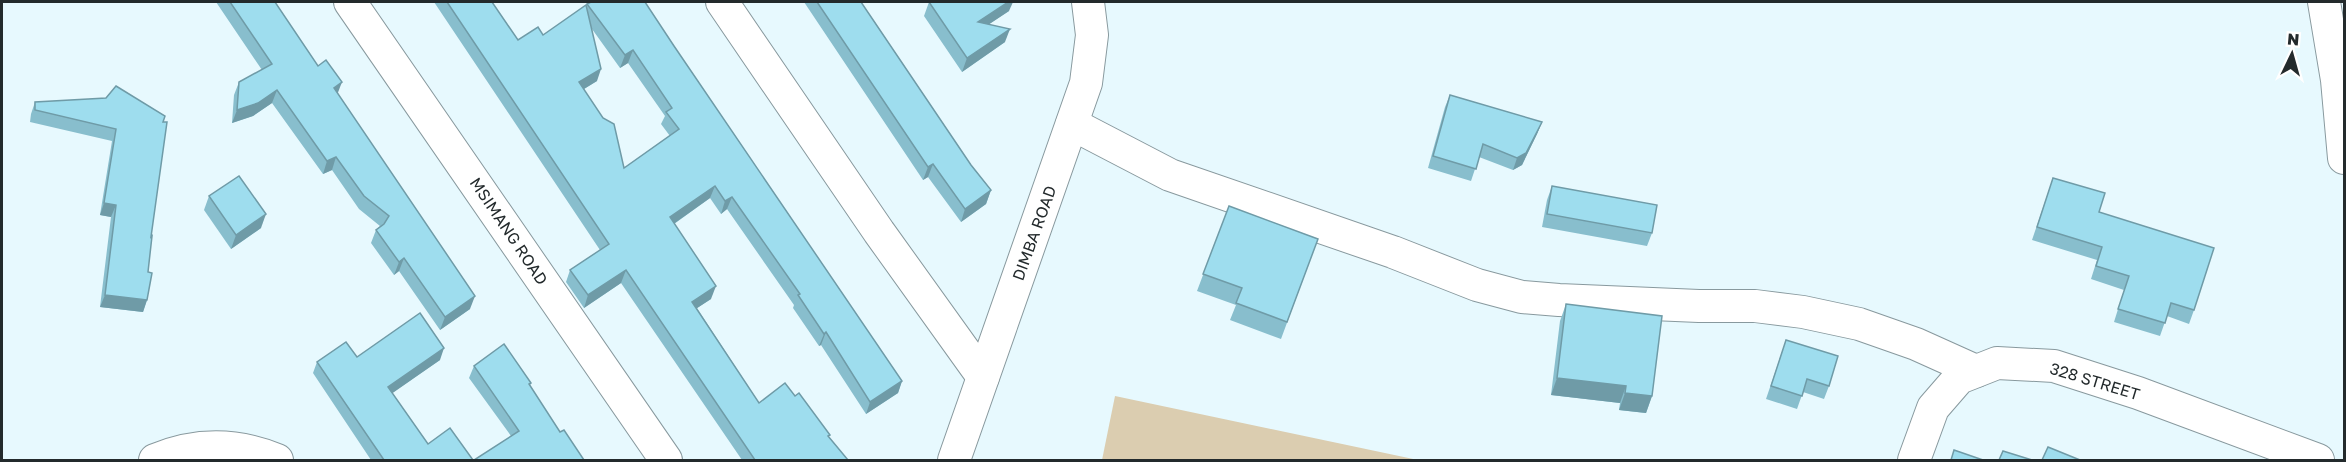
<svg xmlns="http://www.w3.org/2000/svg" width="2346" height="462" viewBox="0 0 2346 462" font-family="'Golos Text',sans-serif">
<rect width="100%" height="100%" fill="#e7f9fe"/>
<path fill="#dbcdb0" d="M1115,396L1418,460H1102Z"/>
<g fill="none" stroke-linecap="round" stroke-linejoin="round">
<g stroke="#88999e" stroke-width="34">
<g id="minor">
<path d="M350,2L666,460"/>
<path d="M722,2L879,232L983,377"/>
<path d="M2324,2L2337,80L2344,158"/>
<path d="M1072,124L1170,175L1393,252L1477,285L1522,297L1559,300L1699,306H1755L1803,312L1859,324L1916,344L1976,371"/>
<path d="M155,460C196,443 236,443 277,460"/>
<path d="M954,460L1086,83L1092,35L1088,2"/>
<path d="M1914,460L1933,408L1959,378L1997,363L2054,366L2138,393L2318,460"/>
</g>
</g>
<use href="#minor" stroke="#fff" stroke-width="32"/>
</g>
<g fill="#88becd" fill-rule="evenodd">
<path d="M216,2H275L318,66L338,94L470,309L440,330L399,271L394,275L371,243L376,230L380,226L359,209L332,170L323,174L272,103L253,116L232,123L234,95L239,82L262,70Z"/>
<path d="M434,2H492L518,40L543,35L586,6L589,3L587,2H645L674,46L902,381L898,393L866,414L821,345L819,346L793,308L794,305L727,209L721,214L710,198L674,224L711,299L697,308L759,403L829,438L848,460H742L621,283L584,308L566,282L570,270L600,250ZM592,29L620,68L628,63L665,116L661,124L670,136L624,168L584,89L597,81Z"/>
<path d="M804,2H861L971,165L991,190L986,204L961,222L928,177L923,180Z"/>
<path d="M929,2L1009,11L989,24L1005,42L962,72L924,16Z"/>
<path d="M1450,95L1542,122L1537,134L1522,165L1513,170L1479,157L1471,181L1428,168L1445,107Z"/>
<path d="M35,102L163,122L151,237L148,272L147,300L143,312L100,307L111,217L100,215L112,141L30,122L31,114Z"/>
<path d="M2053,178L2099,212L2194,310L2189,324L2167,316L2160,336L2114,322L2124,290L2091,279L2097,260L2032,240Z"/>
<path d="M1552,186L1652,233L1647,246L1542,227L1547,200Z"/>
<path d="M209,196L261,228L231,249L204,210Z"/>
<path d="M1229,206L1318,239L1281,339L1230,320L1236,305L1197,291Z"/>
<path d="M1566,304L1652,396L1646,413L1619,410L1620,403L1551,395L1560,321Z"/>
<path d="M1786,340L1829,386L1824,399L1803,392L1797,409L1766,399Z"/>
<path d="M357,357L440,360L392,393L428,444L473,460H371L313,373L317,362Z"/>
<path d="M474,366L531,383L530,386L560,432L511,436L469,378Z"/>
</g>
<g fill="#6f9ba7">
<path d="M1008,2H1013L1009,11L973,35L978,22Z"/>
<path d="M1010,29L1005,42L962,72L967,58Z"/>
<path d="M633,50L628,63L620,68L625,55Z"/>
<path d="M601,69L597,81L574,95L579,82Z"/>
<path d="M342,82L337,95L334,88Z"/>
<path d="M277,90L272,103L253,116L232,123L237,110Z"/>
<path d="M1542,122L1537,134L1522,165L1513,170L1517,158Z"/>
<path d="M336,157L332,170L323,174L327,161Z"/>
<path d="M933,164L928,177L923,180L928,167Z"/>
<path d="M715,186L710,198L665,230L670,217Z"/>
<path d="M991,190L986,204L961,222L965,209Z"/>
<path d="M732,197L727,209L721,214L725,201Z"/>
<path d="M104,203L116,205L111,217L100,215Z"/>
<path d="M266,214L261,228L231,249L236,235Z"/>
<path d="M404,258L399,271L394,275L399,262Z"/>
<path d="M626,270L621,283L584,308L588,295Z"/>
<path d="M716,286L711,299L688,314L692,302Z"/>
<path d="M105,295L147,300L143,312L100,307Z"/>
<path d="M475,296L470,309L440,330L445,317Z"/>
<path d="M826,332L821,345L819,346L824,334Z"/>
<path d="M444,348L440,360L384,399L388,387Z"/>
<path d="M1557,378L1626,386L1620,403L1551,395Z"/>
<path d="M902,381L898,393L866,414L870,402Z"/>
<path d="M1625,393L1652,396L1646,413L1619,410Z"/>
</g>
<g fill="#9eddee" stroke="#6f9ba7" stroke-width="1.5">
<path d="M230,2H275L318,66L326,60L342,82L334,88L475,296L445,317L404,258L399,262L376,230L384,224L389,216L364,196L336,157L327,161L277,90L258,103L237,110L239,82L272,64Z"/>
<path d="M447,2H492L518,40L538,27L543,35L586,5L601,69L579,82L603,118L614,124L624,168L679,129L666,112L672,108L633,50L625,55L587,4L591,2H645L674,46L902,381L870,402L826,332L824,334L798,295L800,294L732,197L725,201L715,186L670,217L716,286L692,302L759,403L785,383L795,396L799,393L830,435L828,436L848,460H755L626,270L588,295L570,270L609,244Z"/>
<path d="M817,2H861L971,165L991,190L965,209L933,164L928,167Z"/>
<path d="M929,2H1008L978,22L1010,29L967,58Z"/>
<path d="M116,86L165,116L163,122H167L151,237L152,236L148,272L152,273L147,300L105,295L116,205L104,203L116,129L35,110V102L106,98Z"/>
<path d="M1450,95L1542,122L1526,153L1517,158L1483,144L1476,169L1433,156Z"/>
<path d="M239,176L266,214L236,235L209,196Z"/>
<path d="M2053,178L2105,193L2099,212L2214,248L2194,310L2171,303L2165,323L2118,309L2129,276L2096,266L2102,247L2037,227Z"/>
<path d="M1552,186L1657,205L1652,233L1547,214Z"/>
<path d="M1229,206L1318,239L1287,322L1236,303L1242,288L1203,274Z"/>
<path d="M1566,304L1662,316L1652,396L1625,393L1626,386L1557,378Z"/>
<path d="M420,313L444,348L388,387L428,444L450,428L473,460H384L317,362L346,342L357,357Z"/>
<path d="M1786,340L1838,356L1829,386L1807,379L1802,396L1771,386Z"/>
<path d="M504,344L531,383L529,384L560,432L564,430L584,460H474L519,431L474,366Z"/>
<path d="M2048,447L2080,460H2042Z"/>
<path d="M1954,450L1983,460H1951Z"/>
<path d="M2003,451L2032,460H1999Z"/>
</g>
<g text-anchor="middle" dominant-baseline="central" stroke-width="6" stroke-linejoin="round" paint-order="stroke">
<g font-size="16" fill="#232a2c" stroke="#fff">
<text transform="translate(509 231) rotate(56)">MSIMANG ROAD</text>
<text transform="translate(1034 233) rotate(-70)">DIMBA ROAD</text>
<text transform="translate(2095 381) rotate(17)">328 STREET</text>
</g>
</g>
<rect width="2346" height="462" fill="none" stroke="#232a2c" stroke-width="6"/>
<g transform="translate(2292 54) rotate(5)" stroke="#ffffff" stroke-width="4.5" paint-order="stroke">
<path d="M0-4.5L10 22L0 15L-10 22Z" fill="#232a2c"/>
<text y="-9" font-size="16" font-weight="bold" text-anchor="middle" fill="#232a2c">N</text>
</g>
</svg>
